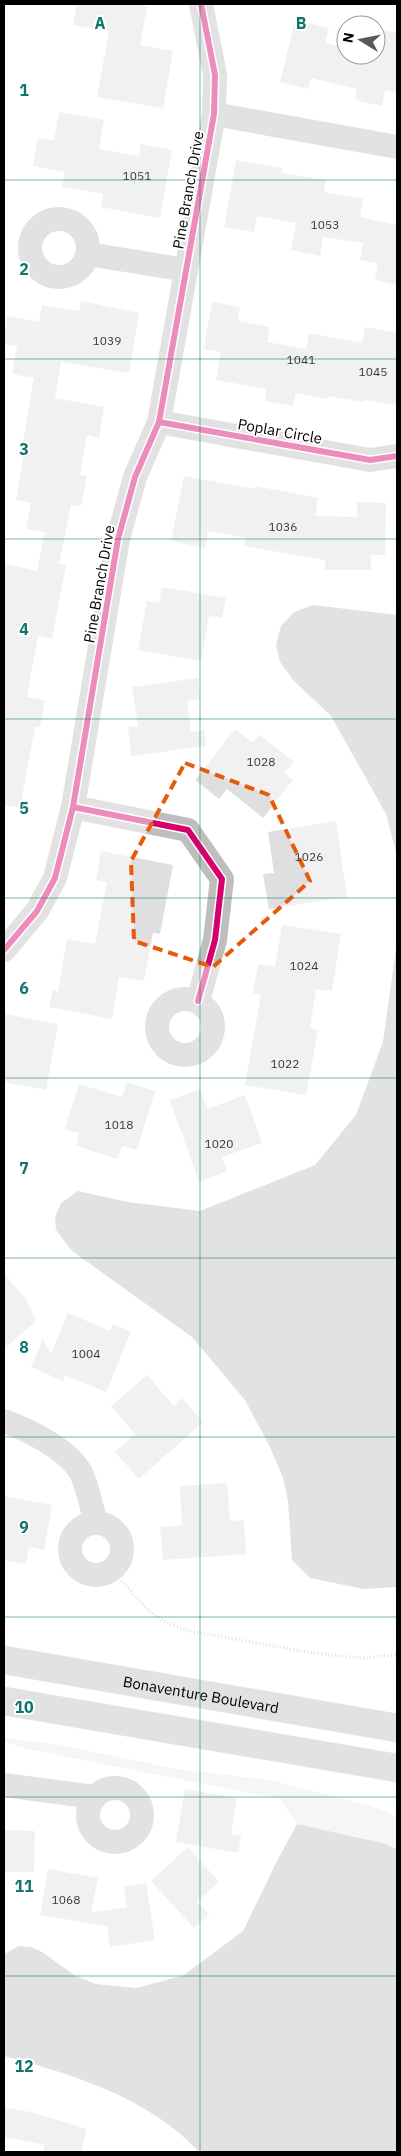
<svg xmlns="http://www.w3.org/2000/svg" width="401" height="2156" viewBox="0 0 401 2156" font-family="'IBM Plex Sans',sans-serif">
<rect width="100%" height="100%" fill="#fff"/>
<path fill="#ececec" d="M4,1738L61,1745L176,1769L270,1780L371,1806L397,1816V1850L387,1844L297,1824L280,1799L32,1750L4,1742Z"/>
<g fill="#bfbfbf">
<path d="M313,605L397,615V856L386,814L331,716L293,680L280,662L276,645L281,626L294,612Z"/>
<path d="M397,941V1587L364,1589L310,1578L292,1560L288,1501L283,1478L270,1447L245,1400L192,1337L72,1251L56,1230L55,1217L61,1203L78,1191L128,1202L200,1211L315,1165L356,1115L383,1042Z"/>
<path d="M297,1824L387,1844L397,1850V2152H199C148,2097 74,2075 4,2056V1954L19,1946L31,1947L42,1952L74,1975L96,1984L137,1988L184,1975L243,1931L279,1857Z"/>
</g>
<g fill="#dfdfdf">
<path d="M77,4H145L144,6L147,7L140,45L173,51L163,108L97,97L109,31L73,25Z"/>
<path d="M295,20L329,28L325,43L346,48V55H376V29L397,33V92L385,90L382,106L355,100L357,89L311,78L308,89L280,82Z"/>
<path d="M59,112L104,120L99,149L139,156L141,144L172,150L160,218L101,207L103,194L62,187L65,172L33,166L38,138L54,140Z"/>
<path d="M236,160L282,168L281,173L326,180L324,192L363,199L360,217L397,225V285L375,280L378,263L360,260L363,243L323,237L320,256L291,250L296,223L257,216L254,232L224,227Z"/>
<path d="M81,301L139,313L129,373L61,362L55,398L104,407L99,438L87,435L80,475L87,476L81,506L71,505L59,564L66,565L52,639L38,636L27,697L45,700L40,727H35L20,808L4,805V564L37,571L45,532L26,529L31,503L16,500L26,441H23L34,378L12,374L17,346L4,344V333L7,316L39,322L42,305L79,311Z"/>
<path d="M212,302L240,307L238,321L270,327L267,342L306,349L309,333L362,343L365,327L397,333V405L365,400V402L328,396L327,399L296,393L293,406L265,401L267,389L216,380L221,352L204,349Z"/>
<path d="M184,476L255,489V486L318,498L315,516L357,517V502L386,503L385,555H371V570H325V560L244,546L246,538L208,531L205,548L171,541Z"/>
<path d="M162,587L226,598L222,618L209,616L201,661L138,650L147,601L159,603Z"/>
<path d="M198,678L200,699L187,701L191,732L204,730L206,746L131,756L128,727L138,726L132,687Z"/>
<path d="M235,729L253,743L260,735L294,762L284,773L293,780L263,818L227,789L219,799L195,780Z"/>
<path d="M336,821L347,897L269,909L263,874L274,873L268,832Z"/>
<path d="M101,851L173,865L160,934L153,933L144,981L119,977L112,1019L49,1007L53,990L58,992L67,939L95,944L107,882L96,880Z"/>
<path d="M282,925L341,934L332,991L316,989L310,1029L318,1030L306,1095L245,1085L261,995L253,993L258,964L275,967Z"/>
<path d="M4,1014L58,1024L46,1090L4,1082Z"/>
<path d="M127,1082L155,1091L137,1150L122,1146L118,1159L76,1146L79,1133L65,1129L79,1084L122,1097Z"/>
<path d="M200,1089L207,1109L245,1095L262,1143L222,1157L227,1171L199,1182L170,1100Z"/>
<path d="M4,1274L26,1299L36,1321L4,1349Z"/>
<path d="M68,1313L110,1331L113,1324L131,1332L106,1392L65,1375L63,1381L31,1367L43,1339L51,1354Z"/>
<path d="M147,1375L174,1406L182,1398L203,1422L139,1479L115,1452L135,1434L111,1406Z"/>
<path d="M227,1483L230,1521L244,1520L246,1554L163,1560L160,1527L182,1525L180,1486Z"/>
<path d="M4,1496L52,1505L44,1550L29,1547L26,1564L4,1560Z"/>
<path d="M185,1789L237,1798L231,1834L241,1836L238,1853L176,1842Z"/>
<path d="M4,1830L35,1831L34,1872H4Z"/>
<path d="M188,1847L219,1882L197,1902L209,1914L194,1928L151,1881Z"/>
<path d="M48,1869L98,1878L91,1913L127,1907L124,1887L146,1883L155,1940L110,1947L107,1926L40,1915Z"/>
<path d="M4,2107L30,2112L87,2129L81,2152H43L45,2145L4,2137Z"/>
</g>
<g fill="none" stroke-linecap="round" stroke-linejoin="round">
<g stroke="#dbdbdb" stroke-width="29">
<g id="major">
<path id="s1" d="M4,1660L397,1728"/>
<path d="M4,1701L397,1768"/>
</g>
</g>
<path stroke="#b9b9b9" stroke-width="3" stroke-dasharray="1 2.5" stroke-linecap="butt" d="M112,1570L148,1610L167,1623L190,1631L312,1653L360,1658L397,1655"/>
<g stroke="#bebebe" stroke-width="24">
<path d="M214,114L397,147"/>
<circle cx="59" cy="248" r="29"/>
<path d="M88,254L186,270"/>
<path d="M159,422L370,460L397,456"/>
<path d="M73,807L188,830L222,879L215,940L198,1001"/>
<path d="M4,950L37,911L55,878L73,807L118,539L135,477L159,422L214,114L215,75L201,4"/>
<circle cx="185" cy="1027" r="28"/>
<path d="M4,1421C28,1430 68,1449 81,1473C88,1487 91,1507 96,1522"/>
<circle cx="96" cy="1549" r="26"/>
<path d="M4,1785L95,1797"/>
<circle cx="115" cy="1815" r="27"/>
</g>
<use href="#major" stroke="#bebebe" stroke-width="28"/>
<g stroke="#fff" stroke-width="9">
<g id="cycleway">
<path d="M159,422L370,460L397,456"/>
<path d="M73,807L188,830L222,879L215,940L198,1001"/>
<path d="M4,950L37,911L55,878L73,807L118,539L135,477L159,422L214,114L215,75L201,4"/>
</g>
</g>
<use href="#cycleway" stroke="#d6006c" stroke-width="6"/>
</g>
<path d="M0 0H401V2156H0ZM185,763L269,795L310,881L213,967L134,941L131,861Z" fill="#fff" fill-opacity=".55" fill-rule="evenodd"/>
<path fill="none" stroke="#e8590c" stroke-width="4" stroke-dasharray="10 6" stroke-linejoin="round" d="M185,763L269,795L310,881L213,967L134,941L131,861Z"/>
<path fill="none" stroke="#0f766e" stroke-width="1" stroke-opacity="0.55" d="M200,4V2152M4,180H397M4,359H397M4,539H397M4,719H397M4,898H397M4,1078H397M4,1258H397M4,1437H397M4,1617H397M4,1797H397M4,1976H397"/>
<g text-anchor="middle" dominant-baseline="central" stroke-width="4" stroke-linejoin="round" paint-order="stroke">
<g font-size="12" fill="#383838">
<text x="137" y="175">1051</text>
<text x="325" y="224">1053</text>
<text x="107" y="340">1039</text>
<text x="301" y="359">1041</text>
<text x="373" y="371">1045</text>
<text x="283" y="526">1036</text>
<text x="261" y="761">1028</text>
<text x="309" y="856">1026</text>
<text x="304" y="965">1024</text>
<text x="285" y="1063">1022</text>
<text x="119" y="1124">1018</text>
<text x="219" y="1143">1020</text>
<text x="86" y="1353">1004</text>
<text x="66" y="1899">1068</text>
</g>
<g font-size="15" fill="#000" stroke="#fff">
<text transform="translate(188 190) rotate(-80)">Pine Branch Drive</text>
<text transform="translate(280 431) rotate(10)">Poplar Circle</text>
<text transform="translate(99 584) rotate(-80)">Pine Branch Drive</text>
<text stroke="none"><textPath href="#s1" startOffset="200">Bonaventure Boulevard</textPath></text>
</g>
</g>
<g font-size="16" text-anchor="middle" font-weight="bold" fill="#0f766e" stroke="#fff" stroke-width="4" stroke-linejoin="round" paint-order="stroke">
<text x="100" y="29">A</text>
<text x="301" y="29">B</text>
<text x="24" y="96">1</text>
<text x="24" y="275">2</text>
<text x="24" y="455">3</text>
<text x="24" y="635">4</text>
<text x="24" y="814">5</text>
<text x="24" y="994">6</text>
<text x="24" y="1174">7</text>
<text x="24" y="1353">8</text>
<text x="24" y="1533">9</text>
<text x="24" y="1713">10</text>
<text x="24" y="1892">11</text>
<text x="24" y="2072">12</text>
</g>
<rect width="401" height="2156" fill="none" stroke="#000000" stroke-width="10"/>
<g transform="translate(361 40) rotate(280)"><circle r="24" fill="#ffffff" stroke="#999999"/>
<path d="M0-4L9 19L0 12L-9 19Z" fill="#595959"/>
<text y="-8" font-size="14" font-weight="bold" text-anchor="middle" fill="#000000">N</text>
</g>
</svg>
